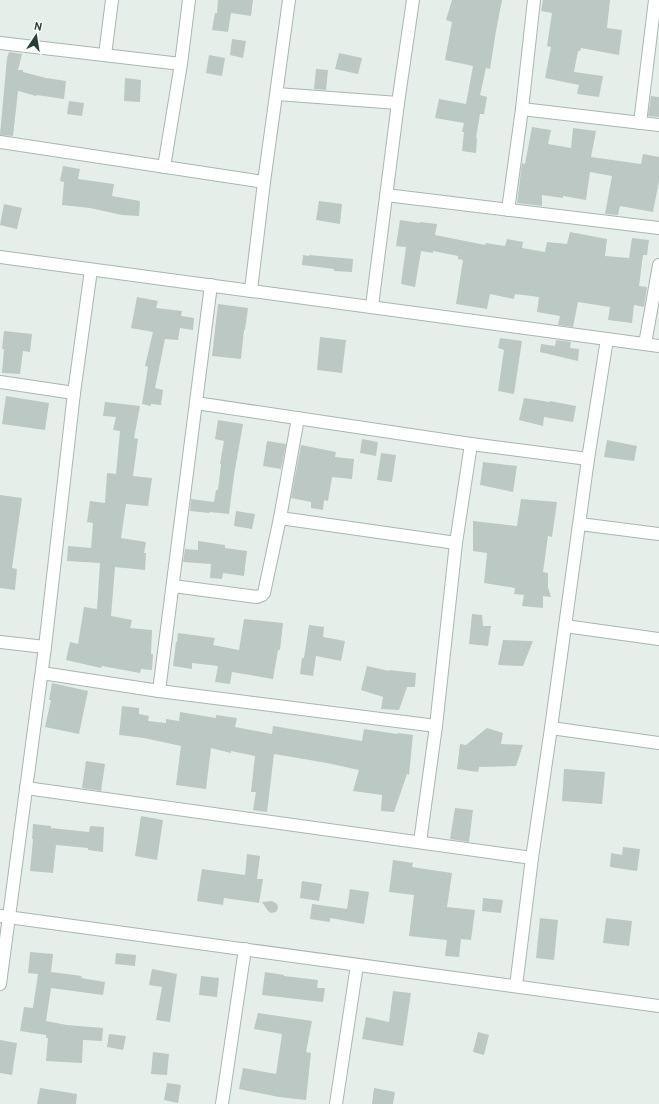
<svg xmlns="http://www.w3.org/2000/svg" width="659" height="1104" viewBox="0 0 659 1104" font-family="Overpass,sans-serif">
<rect width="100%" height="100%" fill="#e6eeea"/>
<g fill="#bcc8c3">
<path d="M218,0H253L251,16L231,13L228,32L212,30L215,13H217Z"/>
<path d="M452,0H502L496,31L490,69L486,68L480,95L487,97L484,114H480L476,138H477L476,153L462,151L464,132H462L464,123L435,118L439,99L466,104L473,66L445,60L452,22L446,20Z"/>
<path d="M543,0H610L607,28L622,30L619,55L581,48L580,51H578L574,72L603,76L599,97L577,94L579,85L545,78L551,47L547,46L552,13L541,11Z"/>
<path d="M232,39L246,41L243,58L230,55Z"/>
<path d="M9,52L22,54L18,70H23V72L46,78L66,81L64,99L37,95L36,96L18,91L13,136L0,135L7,58Z"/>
<path d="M339,53L362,58L358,74L335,69Z"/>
<path d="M209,55L225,58L222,76L206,73Z"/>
<path d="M316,69L328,70L326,90L314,89Z"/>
<path d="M125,78L141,80L140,102L124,101Z"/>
<path d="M651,96L659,97V117L648,116Z"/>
<path d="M69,101L84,103L82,116L67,114Z"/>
<path d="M532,127L551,130L548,144L571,148L573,128L596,131L591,157L641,164L643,154L659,157V181L653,212L620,206L618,215L605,214L612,176L590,172L586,200L563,196V198L542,195V206L517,203L522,163L525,164Z"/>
<path d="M63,166L80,169L78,179L114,184L112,196L140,201L139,216L122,215L90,208L62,205L64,182L60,181Z"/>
<path d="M319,201L342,204L340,224L316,220Z"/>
<path d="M4,204L22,208L17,229L0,225Z"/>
<path d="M400,220L420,223V222L437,224L435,235L485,245L486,243L505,246L507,239L523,242L522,248L545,252L547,242L567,244L570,232L607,239L605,256L629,258L632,238L649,240L647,255H643L639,286L647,287L644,307L634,305L632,323L608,320L610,307L578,302L573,327L558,325L560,316L537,312L539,297L515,294L514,299L490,294L487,309L456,304L463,260L458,259V256L433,251V253L421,251L415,287L401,284L406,247L396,246Z"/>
<path d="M303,255L309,256V255L353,259L352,272L334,271V269L302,265Z"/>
<path d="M137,297L158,301L156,308L182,311L181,316L194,318L193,330L180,328L178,340L165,339L155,388L163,390L161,405L151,404V406L142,404L148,367L145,366L153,332L131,328Z"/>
<path d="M218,304L248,308L245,330H244L241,359L212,356Z"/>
<path d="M4,331L32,334L30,352L23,351L20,374L2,373L4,349H2Z"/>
<path d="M320,337L346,340L342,373L317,370Z"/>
<path d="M500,338L522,341L514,394L498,391L504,350L498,348Z"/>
<path d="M556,340L571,342L570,348L579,349L578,361L540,352L541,344L555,346Z"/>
<path d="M6,396L49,403L45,430L2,424Z"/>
<path d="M524,398L550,402V401L576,406L573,422L544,417L543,426L519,420Z"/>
<path d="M105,402L140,406L134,438L138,439L133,476L152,478L148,506L126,504L121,538L146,542L144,553H146L145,570L115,567L111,616L132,620L130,628L152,630L151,654H153L152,670L141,669L140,673L102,666L101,668L66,660L70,642L78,644L84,607L97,609L100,563L67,561L68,546L91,548L93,523L87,522L90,501L105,503L107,473L116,474L120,431L113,430L116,417L103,416Z"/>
<path d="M218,420L243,424L234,475L229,514L210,512L209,513L190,511L191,499L214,502L216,490H218L221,464H220L224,441L215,439Z"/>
<path d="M362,439L378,442L376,456L360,453Z"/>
<path d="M607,440L637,446L634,461L604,457Z"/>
<path d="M267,441L286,444L281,469L263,466Z"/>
<path d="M301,445L336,452L335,457L354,459L352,479L332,477L328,501L324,500L323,510L311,508V502L291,498Z"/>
<path d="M381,453L396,455L392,482L377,480Z"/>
<path d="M483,462L517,466L513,492L480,485Z"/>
<path d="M0,495L22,498L12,568L17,569L15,590L0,588Z"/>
<path d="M521,499L557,502L552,537L548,536L543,572L548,573V587L551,597L543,596V608L522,606L524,595L514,594L515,588L484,583L487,553L473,551V521L517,526Z"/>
<path d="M236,511L255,514L252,529L234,526Z"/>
<path d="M198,541L225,545V548L247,551L244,576L223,573L222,579L210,578L211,564L183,562L185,549L198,550Z"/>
<path d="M472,614L482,615L483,626H491L488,646L469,644Z"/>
<path d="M244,619L283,623L280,650H278L273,679L232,672L230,684L215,682L218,666L192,663V669L173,666L176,642H177L178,633L215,638L213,645L239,650Z"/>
<path d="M309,625L324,627L323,637L345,641L341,661L316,656L313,676L300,674L302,658H304Z"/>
<path d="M503,640L533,641L523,666L498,665Z"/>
<path d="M367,666L389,671V670L416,673L415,687H407L399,710L381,709L383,697L361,690Z"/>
<path d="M52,683L88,691L79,734L45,727L51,700H49Z"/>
<path d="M122,706L139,708V714L149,716L148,721L166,723V719L179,721L180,712L216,718V715L237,718L235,727L272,734L273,726L362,741L364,729L397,734L398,733L413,735L409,775L407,774L394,812L381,811L382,795L353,791L359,770L327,763L274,754L267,812L253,810L256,792H251L255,756L231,751V753L211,748L206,789L176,785L181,746L144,738L119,735Z"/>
<path d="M487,728L503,733L501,744L523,745L516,766L479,767L478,772L457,769L460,744L466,745Z"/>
<path d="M86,761L105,764L101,791L82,788Z"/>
<path d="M564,769L605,772L602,804L562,801Z"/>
<path d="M455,808L473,810L469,842L450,839Z"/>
<path d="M141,816L163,820L157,860L135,856Z"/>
<path d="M33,824L51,826V828L89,832L90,826L104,827L103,852L88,850V848L56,845L53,873L30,871L33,839H32Z"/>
<path d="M623,847L640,849L637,871L610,867L611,853L622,855Z"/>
<path d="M247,854L260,856L257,879H263L259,903L224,898L223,905L197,901L202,869L245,875Z"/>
<path d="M393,860L413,863L412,867L452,873L447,907L475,910L471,940L461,939L459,957L445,956L447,940L409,936L414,895L389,892Z"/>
<path d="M302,881L322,884L319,901L300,898Z"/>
<path d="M350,889L369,892L364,924L330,918V922L310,919L312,904L347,909Z"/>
<path d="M483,898L503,900L501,913L482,911Z"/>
<path d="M272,901L277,904L278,908L276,912L271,913L268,911L262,902Z"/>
<path d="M540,918L558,920L554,960L536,958Z"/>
<path d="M606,918L632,921L629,946L603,943Z"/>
<path d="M30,952L53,954L51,972L82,976L81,978L105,982L103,995L51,988L46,1021L67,1025L103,1028L102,1041L83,1040L82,1063L46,1061L48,1038H46V1035L20,1031L24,1007L33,1008L38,974L28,973Z"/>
<path d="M116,953L136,955L135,966L115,964Z"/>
<path d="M152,969L177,974L170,1022L156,1020L162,987L149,985Z"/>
<path d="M265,972L284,975V976L318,980L317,988H325L323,1002L262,995Z"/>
<path d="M201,976L219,978L217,997L199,995Z"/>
<path d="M393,991L411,993L403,1046L362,1039L366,1017L389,1022Z"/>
<path d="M258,1013L312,1021L306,1052L311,1053L306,1100L279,1097L239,1089L243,1068L276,1074L282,1034L254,1029Z"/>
<path d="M478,1032L489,1035L484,1055L473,1052Z"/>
<path d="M109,1034L126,1036L123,1050L107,1047Z"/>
<path d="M0,1040L17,1043L12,1075L0,1073Z"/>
<path d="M153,1052L169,1054L167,1075L151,1074Z"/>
<path d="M167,1083L181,1085L178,1103L164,1100Z"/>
<path d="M40,1088L77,1094L76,1104H37Z"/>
<path d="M374,1088L395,1092L393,1104H372Z"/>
</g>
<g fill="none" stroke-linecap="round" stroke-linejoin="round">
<g stroke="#a9b6b1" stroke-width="14">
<g id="minor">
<path d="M0,43L181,64"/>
<path d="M105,55L112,0"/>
<path d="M277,94L398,103"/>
<path d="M522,109L659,125"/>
<path d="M640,123L655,0"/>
<path d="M0,142L264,182"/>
<path d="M164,167L181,64L189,0"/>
<path d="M386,195L659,228"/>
<path d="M508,210L522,109L534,0"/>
<path d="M0,257L659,346"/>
<path d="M251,290L264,182L289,0"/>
<path d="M372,306L398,103L413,0"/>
<path d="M645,344L659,265"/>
<path d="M0,382L74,393"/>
<path d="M196,403L471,444L588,459"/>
<path d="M280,518L456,543"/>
<path d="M580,524L659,534"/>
<path d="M173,586L257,597L262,595L264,593L280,518L298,418"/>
<path d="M565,626L659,639"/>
<path d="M0,642L45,647"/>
<path d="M42,673L159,691L436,726"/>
<path d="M159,691L211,285"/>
<path d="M551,728L659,743"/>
<path d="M26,788L532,858"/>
<path d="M420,842L436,726L456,543L471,444"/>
<path d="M0,916L659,1006"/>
<path d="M0,984L45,647L74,393L91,270"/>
<path d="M516,986L532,858L551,728L588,459L607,339"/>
<path d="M222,1104L245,949"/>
<path d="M336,1104L357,965"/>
</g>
</g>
<use href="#minor" stroke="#fff" stroke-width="12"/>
</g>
<g transform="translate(36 36) rotate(12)" stroke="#f7faf8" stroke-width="3" paint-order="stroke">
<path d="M0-3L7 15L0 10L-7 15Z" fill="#273e37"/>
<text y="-6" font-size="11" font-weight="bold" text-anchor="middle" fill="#273e37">N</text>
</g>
</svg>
